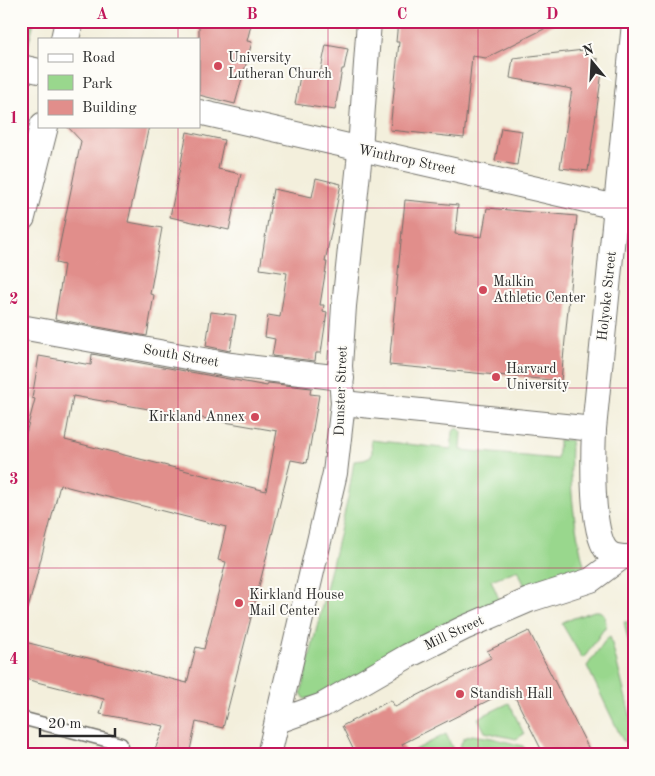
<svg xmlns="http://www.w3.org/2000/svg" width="655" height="776" viewBox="0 0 655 776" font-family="'Old Standard TT',serif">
<rect width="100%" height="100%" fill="#fdfcf7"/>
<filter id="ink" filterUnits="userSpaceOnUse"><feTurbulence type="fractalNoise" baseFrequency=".02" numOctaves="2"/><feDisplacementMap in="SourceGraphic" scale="10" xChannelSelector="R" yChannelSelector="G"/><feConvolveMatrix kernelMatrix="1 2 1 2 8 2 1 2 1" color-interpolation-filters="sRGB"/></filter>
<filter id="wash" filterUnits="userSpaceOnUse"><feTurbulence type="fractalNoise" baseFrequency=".0096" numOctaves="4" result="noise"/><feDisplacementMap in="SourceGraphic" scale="20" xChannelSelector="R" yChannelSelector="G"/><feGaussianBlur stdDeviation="1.12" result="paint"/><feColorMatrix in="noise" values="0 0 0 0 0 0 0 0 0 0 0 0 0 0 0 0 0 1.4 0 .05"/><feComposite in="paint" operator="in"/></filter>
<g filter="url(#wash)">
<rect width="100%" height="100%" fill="#f3efdc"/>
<g fill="#99d78d" stroke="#62815c">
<path d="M21,21H34L27,51L21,50Z"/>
<path d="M458,428L462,432L461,450L557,459L559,441L561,440H571C569,486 574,529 586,573L527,592L518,570L491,580L501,604L328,695L305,699L301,693L348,498L354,461L364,460L371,457L372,451L371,440L451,449L453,432L454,430Z"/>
<path d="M594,611H599L604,614L606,626L586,655L582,658L562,624L565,621Z"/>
<path d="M624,622H634V666Z"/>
<path d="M610,636L634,730V745L623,741L587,666L607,638Z"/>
<path d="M509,703L524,734L516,739L485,732L478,718Z"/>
<path d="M446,734L452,747L450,755H412L411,752Z"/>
<path d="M472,735L492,738L523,746L529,755H455L464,738Z"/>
</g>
<g id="blocks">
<g fill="#e18e8b" fill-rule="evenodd">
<path d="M199,21H252L247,41L252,42L235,104L199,95Z"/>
<path d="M398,21H560L486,58L472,56L464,138L390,130L399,42H396Z"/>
<path d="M326,45L348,49L344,69H342L335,110L295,104L301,70L320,74Z"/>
<path d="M584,50L590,53L592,58L598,59L596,71L602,72L588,171L560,168L572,89L510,78L513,58Z"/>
<path d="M67,126H149L128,222L162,228L150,294L154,295L147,336L55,319L64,265L56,263L81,141Z"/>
<path d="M501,128L522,131L517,165L495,161Z"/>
<path d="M187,132L224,140L218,169L241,174L229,230L170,217Z"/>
<path d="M316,178L341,184L325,262H327L320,305H324L323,311L327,312L321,353H316L315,361L272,356L275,339L265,337L268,315L280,317L287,273L260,269L273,189L312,197Z"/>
<path d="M405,200L458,205L455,234L482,237L487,208L577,216L561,381L389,365Z"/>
<path d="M211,312L236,315L230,351L206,346Z"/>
<path d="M92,354L267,386L268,383L311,388L310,394L319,395L307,463L291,460L223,728L196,722L189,755H153L164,726L100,714L104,699L21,678V641L187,683L196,647L204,649L226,562L218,560L226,527L60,485L28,609L21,608V452L35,399L32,398L39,356L91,365ZM73,396L277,431L266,491L65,440Z"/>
<path d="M529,631L592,755H544L511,689L402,744L407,755H356L342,726L391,700L395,707L491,658L487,651Z"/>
</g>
</g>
</g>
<g filter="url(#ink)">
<use href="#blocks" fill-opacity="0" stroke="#717069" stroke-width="1"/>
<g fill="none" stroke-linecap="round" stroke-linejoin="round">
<g stroke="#717069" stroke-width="15">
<path id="lane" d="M21,718L121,744"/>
</g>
<g stroke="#717069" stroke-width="26">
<g id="street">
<path d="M634,23L594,429C593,453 590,536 608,552C615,558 625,557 634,557"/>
<path d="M21,67L39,71"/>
<path d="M199,112L616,207L634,209"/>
<path d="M21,327L231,365L342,378"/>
<path d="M343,403L594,429"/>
<path d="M278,721L323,705L408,656L464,628L529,600L591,580L622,557"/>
<path d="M269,755L335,473L343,403L340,366L344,306L359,163L369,21"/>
</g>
</g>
<g stroke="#717069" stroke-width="30">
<g id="primary">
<path d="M65,39L69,21"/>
<path d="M21,217L44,126"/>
</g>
</g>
<use href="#lane" stroke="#fff" stroke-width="12"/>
<use href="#street" stroke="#fff" stroke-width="24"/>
<use href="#primary" stroke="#fff" stroke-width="28"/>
</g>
</g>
<path fill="none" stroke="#c2185b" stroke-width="1" stroke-opacity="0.55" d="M178,21V39M328,21V755M478,21V755M178,126V755M21,208H634M21,388H634M21,568H634"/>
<g fill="#d1495b" stroke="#fdfcf7" stroke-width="2">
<circle cx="218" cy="66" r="5"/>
<circle cx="483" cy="290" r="5"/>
<circle cx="496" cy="377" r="5"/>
<circle cx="255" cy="417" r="5"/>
<circle cx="239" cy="603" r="5"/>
<circle cx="460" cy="694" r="5"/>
</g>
<g text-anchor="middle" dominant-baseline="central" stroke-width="4" stroke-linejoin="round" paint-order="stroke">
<g font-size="14" fill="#2b2b2b" stroke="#fdfcf7" text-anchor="start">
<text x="228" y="58">University<tspan x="228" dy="16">Lutheran Church</tspan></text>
<text x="493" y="282">Malkin<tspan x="493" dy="16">Athletic Center</tspan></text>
<text x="506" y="369">Harvard<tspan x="506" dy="16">University</tspan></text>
<text x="245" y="417" text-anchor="end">Kirkland Annex</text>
<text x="249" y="595">Kirkland House<tspan x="249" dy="16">Mail Center</tspan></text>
<text x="470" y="694">Standish Hall</text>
</g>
<g font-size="14" fill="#2b2b2b" stroke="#fdfcf7">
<text transform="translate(407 160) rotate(12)">Winthrop Street</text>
<text transform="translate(607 296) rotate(-84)">Holyoke Street</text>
<text transform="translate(181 356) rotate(10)">South Street</text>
<text transform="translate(341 391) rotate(-88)">Dunster Street</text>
<text transform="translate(454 633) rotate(-25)">Mill Street</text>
</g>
</g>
<rect width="655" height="776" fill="none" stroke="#fdfcf7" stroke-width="55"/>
<rect x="38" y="38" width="162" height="90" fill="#fdfcf7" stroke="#a9a8a5"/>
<rect x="48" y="54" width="25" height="8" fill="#ffffff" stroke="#a9a8a5"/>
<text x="82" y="62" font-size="15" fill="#2b2b2b">Road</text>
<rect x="48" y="75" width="25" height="15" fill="#99d78d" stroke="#a9a8a5"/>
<text x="82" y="88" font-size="15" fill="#2b2b2b">Park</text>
<rect x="48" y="100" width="25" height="15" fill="#e18e8b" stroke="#a9a8a5"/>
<text x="82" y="112" font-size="15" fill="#2b2b2b">Building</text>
<g transform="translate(592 62) rotate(342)" stroke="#fdfcf7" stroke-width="4" paint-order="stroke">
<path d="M0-4L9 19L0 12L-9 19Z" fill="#2b2b2b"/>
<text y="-8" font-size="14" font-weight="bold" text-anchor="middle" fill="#2b2b2b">N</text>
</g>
<path d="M40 728v8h75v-8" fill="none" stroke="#2b2b2b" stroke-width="2.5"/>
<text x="48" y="728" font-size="15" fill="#2b2b2b" stroke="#fdfcf7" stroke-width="4" paint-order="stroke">20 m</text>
<rect x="28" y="28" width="600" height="720" fill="none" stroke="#c2185b" stroke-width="2"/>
<g font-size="16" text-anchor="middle" font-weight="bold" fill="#c2185b">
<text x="102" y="19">A</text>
<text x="252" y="19">B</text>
<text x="402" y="19">C</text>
<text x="552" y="19">D</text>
<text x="14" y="123">1</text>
<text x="14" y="304">2</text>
<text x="14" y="484">3</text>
<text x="14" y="664">4</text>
</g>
</svg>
